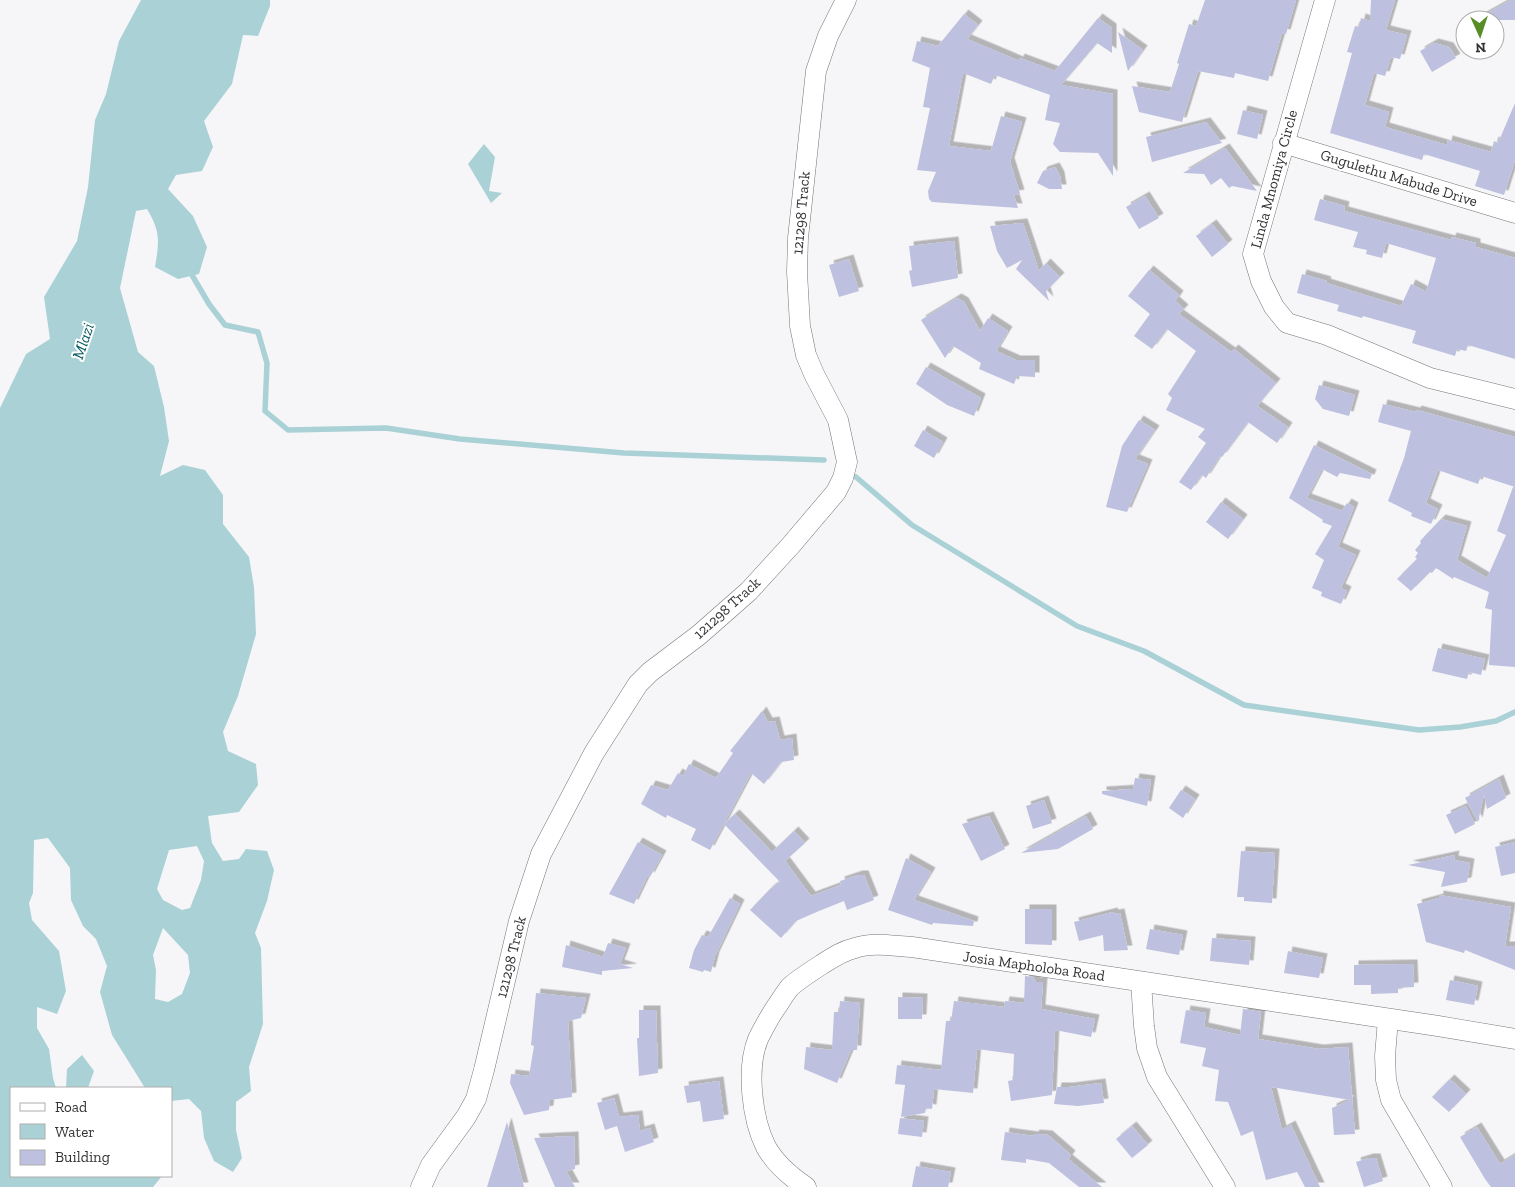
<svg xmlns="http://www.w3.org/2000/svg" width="1515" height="1187" viewBox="0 0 1515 1187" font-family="'Zilla Slab',serif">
<defs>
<filter id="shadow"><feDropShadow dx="4.5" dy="-4.5" stdDeviation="0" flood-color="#0004"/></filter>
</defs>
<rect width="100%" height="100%" fill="#f6f6f9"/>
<g fill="#aad1d5" fill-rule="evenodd">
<path d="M141,0H270V6L258,36L243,35L232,84L204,121L213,147L202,171L176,175L168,189L193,216L207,247L199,274L178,279L155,267C159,242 161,232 147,209L136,211L120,288L138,352L154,366L164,407L169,441L160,476L183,465L205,470L223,495V524L249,557L254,587L256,634L238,696L223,732L228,751L256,764L258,785L239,812L208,816L212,843L223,861L239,859L246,849L267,851L274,870L267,901L255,933L261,948L263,1024L249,1067L251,1091L236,1102V1130L242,1158L233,1172L214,1161L204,1138L201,1111L189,1099L171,1101V1088H145L112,1035L100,992L107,966L96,939L83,926L71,900L70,868L48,838L34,840L33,893L29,903L32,920L59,951L66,991L57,1014L37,1007V1028L49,1049L53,1078L56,1088H11V1176H162L153,1187H0V408L26,354L50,339L44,297L77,241L88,187L95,120L106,94L119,41ZM197,846L204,861L201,880L190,908L182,910L163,900L157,889L169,850ZM163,928L188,955L190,973L182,994L168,1002L155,999L156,970L153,955Z"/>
<path d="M484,144L495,157L489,191L502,193L491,203L468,164Z"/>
<path d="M82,1055L94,1071L88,1088H66L67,1069Z"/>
</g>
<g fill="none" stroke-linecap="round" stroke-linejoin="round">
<g stroke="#aad1d5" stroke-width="5.5">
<path d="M189,270L209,304L225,325L258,332L267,363L265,411L288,430L386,428L460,439L624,453L824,460"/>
<path d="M856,477L912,525L1077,626L1144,651L1244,705L1419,730L1460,727L1496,721L1515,712"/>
</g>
</g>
<g fill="#bdc0de" filter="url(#shadow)">
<path d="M1205,0H1296L1286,34L1282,33L1268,81L1235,73L1234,78L1198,71L1182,122L1139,112L1132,86L1170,92L1179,64L1177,63L1189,24L1196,26Z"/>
<path d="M1371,0H1395L1386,30L1407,35L1400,59L1391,57L1385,76L1374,73L1365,105L1389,112L1385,127L1447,145L1448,140L1491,152L1494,141L1498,143L1515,103V160L1504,195L1475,186L1480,171L1424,154L1422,160L1330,133L1352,53L1347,52L1355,26L1359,27L1361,18L1370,21Z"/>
<path d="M1511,0H1515V20H1475Z"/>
<path d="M964,14L978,25L967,39L1019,61L1020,58L1055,71L1098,18L1112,28V53L1097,43L1061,85L1113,94V176L1098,153L1060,152L1053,144L1060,123L1045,120L1050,95L995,75L991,84L963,73L949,146L991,151L1001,116L1022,122L1010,162L1020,194L1014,195L1018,208L932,202L929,199L928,191L936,172L917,170L930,108L923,107L930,68L912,61L917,41L938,46Z"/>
<path d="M1118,32L1143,50L1128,71Z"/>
<path d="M1434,43L1449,47L1456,58L1432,72L1420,51Z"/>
<path d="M1243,110L1263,115L1257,139L1237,134Z"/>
<path d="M1206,122L1222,143L1152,162L1146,137Z"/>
<path d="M1225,148L1257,191L1232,186L1229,188L1221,178L1211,185L1204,174L1183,173Z"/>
<path d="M1055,167L1060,176L1062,189H1049L1037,183L1043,171Z"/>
<path d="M1145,196L1159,218L1139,229L1126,207Z"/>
<path d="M1320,199L1345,206L1344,211L1451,240L1452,237L1476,243V247L1515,258V359L1468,345L1466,351L1457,349L1455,356L1412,343L1416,331L1363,316L1362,318L1337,311L1339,305L1297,293L1302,274L1327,281L1326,283L1401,306L1411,284L1426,292L1436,258L1386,243L1382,258L1366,254L1367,250L1353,247L1358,232L1314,220Z"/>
<path d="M1023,223L1039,271L1046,263L1060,277L1046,291L1049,301L1016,269L1022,260L1007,268L997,251L990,226Z"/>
<path d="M1212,224L1228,244L1212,257L1196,236Z"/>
<path d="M954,241L958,278L912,287L909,271L912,270L909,246Z"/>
<path d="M849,259L859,291L839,297L829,265Z"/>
<path d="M1149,270L1179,295L1175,301L1184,309L1179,314L1231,352L1234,349L1276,383L1257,406L1288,427L1277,443L1248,422L1222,457L1220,456L1206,478L1202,475L1191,490L1179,482L1206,443L1198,437L1205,429L1166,410L1172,398L1168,394L1196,351L1167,329L1152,349L1134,336L1150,314L1128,296Z"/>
<path d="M957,298L964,302L980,331L988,318L1008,331L996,351L1016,360H1035V377L1017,376L1014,384L979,369L981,363L953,346L945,358L921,320Z"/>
<path d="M926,367L981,398L974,416L947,405L916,384Z"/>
<path d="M1319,385L1355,395L1349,416L1323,409L1315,399Z"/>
<path d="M1383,404L1416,412L1417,410L1515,437V487L1481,476L1478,484L1438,470L1426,503L1438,509L1431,524L1411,516L1412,513L1388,501L1404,458L1411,431L1378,422Z"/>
<path d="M1139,420L1155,430L1135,459L1148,464L1127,512L1106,507L1122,446Z"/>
<path d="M923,430L943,442L934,458L914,446Z"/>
<path d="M1314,445L1372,474L1370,479L1340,473L1337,477L1322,469L1307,498L1342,511L1347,503L1354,507L1338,547L1356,555L1341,588L1347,591L1341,604L1321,596L1322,592L1312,588L1324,560L1315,554L1332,526L1322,522L1323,520L1289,498Z"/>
<path d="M1513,487H1515V667L1489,665L1492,610L1485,608L1489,592L1454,577L1453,579L1436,568L1432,573L1430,572L1411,591L1397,579L1417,559L1415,557L1418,553L1415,550L1421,543L1420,541L1441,519L1467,526L1457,560L1487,578L1506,535L1497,531Z"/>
<path d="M1221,502L1243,519L1228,539L1206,522Z"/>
<path d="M1438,648L1485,659L1481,675L1469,672L1467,679L1432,671Z"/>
<path d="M762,711L768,722L775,721L780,740L792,738L794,760L781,762L764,784L751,773L710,850L691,840L696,829L667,815L666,818L641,804L651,785L668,790L678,773L683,776L689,764L716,778L733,753L730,751Z"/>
<path d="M1135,778L1151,780L1147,806L1102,794V791L1133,789Z"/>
<path d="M1499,779L1506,798L1487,809L1484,794L1478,822L1465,798Z"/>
<path d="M1181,790L1195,799L1183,818L1169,808Z"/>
<path d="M1044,800L1052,823L1033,829L1026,806Z"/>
<path d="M1466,806L1475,824L1455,834L1446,815Z"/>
<path d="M735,814L772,852L794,831L805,843L785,861L811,896L841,885L840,881L858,875H864L874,900L847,910L844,901L819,911L796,921L781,938L750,910L770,889L780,882L724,824Z"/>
<path d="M989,816L1005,849L981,861L962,824Z"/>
<path d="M1086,816L1093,829L1058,849L1021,853Z"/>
<path d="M638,842L662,855L650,877L648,875L634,904L609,894Z"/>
<path d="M1515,842V873L1501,876L1495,847Z"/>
<path d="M1241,851L1275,853L1272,903L1244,901V897H1237Z"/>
<path d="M1455,855L1454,860L1470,863L1467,882L1441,887L1445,872L1408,865Z"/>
<path d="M906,858L931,872L914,900L974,921L973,926L933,923L932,925L888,910Z"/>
<path d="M1439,895L1511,907L1505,946H1515V970L1465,950L1464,953L1426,942L1417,904L1439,898Z"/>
<path d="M730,898L740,904L715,956L711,972L704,970L703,972L689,968L694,950L702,935L708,937Z"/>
<path d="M1025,909H1052V945L1025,944Z"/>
<path d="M1113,912L1114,914L1120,913L1128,950L1104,951L1103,935L1079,941L1074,922Z"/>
<path d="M1150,929L1183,935L1179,955L1146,949Z"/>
<path d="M1212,938L1251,941L1249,965L1210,961Z"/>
<path d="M608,943L626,948L620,964L633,968L602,971V975L562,967L566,945L603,957Z"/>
<path d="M1288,951L1323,958L1319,978L1284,973Z"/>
<path d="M1413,964L1414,987L1398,988V993L1371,994V985H1354V965Z"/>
<path d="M1025,976L1033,977L1036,982H1043L1041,1009L1095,1019L1091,1037L1055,1030L1052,1095L1011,1101L1008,1081L1013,1080L1014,1054L977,1049L973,1093L934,1089L932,1109L926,1108L925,1113L901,1117L905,1085L895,1084L897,1065L941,1070L946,1021H951L954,1001L1004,1007L1005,1001L1024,1003Z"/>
<path d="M1450,980L1478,986L1474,1005L1446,1000Z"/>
<path d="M536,993L586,998L581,1018L568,1021L572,1097L550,1100L549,1110L524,1115L510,1083L511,1074L529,1076L534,1046L531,1045Z"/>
<path d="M898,997L923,998L922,1019H898Z"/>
<path d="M840,1001L860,1003L857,1050H851L837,1083L804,1069L806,1047L832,1050L834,1012H839Z"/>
<path d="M1243,1009L1261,1012L1258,1039L1319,1049L1348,1047L1355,1134L1334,1135L1332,1108L1350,1100L1271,1087L1282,1130L1291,1125L1320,1187H1305L1297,1172L1266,1180L1253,1131L1241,1136L1228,1102L1215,1101L1219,1070L1202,1066L1206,1048L1180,1043L1186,1010L1206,1013L1204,1027L1240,1035Z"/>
<path d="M639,1010H656L658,1073L639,1076L637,1038H639Z"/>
<path d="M1450,1079L1466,1094L1449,1112L1432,1097Z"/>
<path d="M719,1081L724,1119L703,1122L700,1101L687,1103L684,1086Z"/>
<path d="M1101,1083L1104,1103L1078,1106L1054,1104L1057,1087H1069Z"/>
<path d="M614,1098L619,1117L638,1115L640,1131L650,1128L654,1142L625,1152L617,1126L605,1130L597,1103Z"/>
<path d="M900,1118L924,1121L922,1137L898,1134Z"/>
<path d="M507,1122L524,1187H487Z"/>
<path d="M1132,1126L1148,1145L1132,1158L1116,1139Z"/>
<path d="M1477,1127L1500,1164L1515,1155V1187H1491L1485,1179L1460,1137Z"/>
<path d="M1005,1132L1034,1136L1035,1134L1048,1135L1071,1155L1068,1159L1102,1187H1079L1049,1163L1026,1159V1163L1001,1160Z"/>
<path d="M574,1136L575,1169L566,1171L575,1187H555L534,1138Z"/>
<path d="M1369,1158H1376L1383,1181L1364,1187L1356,1162Z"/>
<path d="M916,1166L951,1172L948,1187H912Z"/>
</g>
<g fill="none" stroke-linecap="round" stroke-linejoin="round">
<g stroke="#767679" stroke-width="21">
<g id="minor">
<path d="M1325,0L1253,254L1261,281L1274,307L1287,323L1327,335L1430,378L1515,399"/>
<path d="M1283,143L1515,213"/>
<path d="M1141,982L1144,1026L1147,1048L1157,1077L1225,1187"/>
<path d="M1388,1019L1385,1056L1386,1080L1391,1100L1442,1187"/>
<path d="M421,1187L431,1165L466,1117L476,1099L484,1070L519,921L541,854L594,753L638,684L650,672L699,635L749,591L791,545L836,492L843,478L847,462L838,420L814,374L806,355L800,326L797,272L798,238L816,71L828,36L846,0"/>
<path d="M806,1187C791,1177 775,1163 766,1147C752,1119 746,1069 758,1039C764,1027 771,1014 779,1003C782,998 786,992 790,987C799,979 810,972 821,965C832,958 842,951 855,948C873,942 893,946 912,947L1438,1026L1515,1039"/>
</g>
</g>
<use href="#minor" stroke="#fff" stroke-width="20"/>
</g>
<g text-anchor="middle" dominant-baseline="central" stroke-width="4" stroke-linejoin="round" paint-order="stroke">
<g font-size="15" fill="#323233" stroke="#fff">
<text transform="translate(1399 178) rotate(17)">Gugulethu Mabude Drive</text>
<text transform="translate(1274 179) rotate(-75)">Linda Mnomiya Circle</text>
<text transform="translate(801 213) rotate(-85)">121298 Track</text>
<text transform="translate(727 608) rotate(-42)">121298 Track</text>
<text transform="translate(511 957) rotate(-76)">121298 Track</text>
<text transform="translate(1034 966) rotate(8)">Josia Mapholoba Road</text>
</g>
<g font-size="16" font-style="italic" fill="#00585e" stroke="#fff">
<text transform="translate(83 341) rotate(-71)">Mlazi</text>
</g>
</g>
<rect x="10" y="1087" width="162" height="90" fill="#ffffff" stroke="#adadad"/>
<rect x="20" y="1103" width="25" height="8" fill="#ffffff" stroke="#adadad"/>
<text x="55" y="1112" font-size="15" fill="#323233">Road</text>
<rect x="20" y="1124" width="25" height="15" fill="#aad1d5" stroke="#adadad"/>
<text x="55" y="1137" font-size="15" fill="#323233">Water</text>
<rect x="20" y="1150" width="25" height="15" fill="#bdc0de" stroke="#adadad"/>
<text x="55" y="1162" font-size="15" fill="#323233">Building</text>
<g transform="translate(1480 35) rotate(177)"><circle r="24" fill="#ffffff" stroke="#adadad"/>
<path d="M0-4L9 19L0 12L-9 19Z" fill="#588d26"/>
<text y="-8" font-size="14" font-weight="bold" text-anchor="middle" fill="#323233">N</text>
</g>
</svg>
